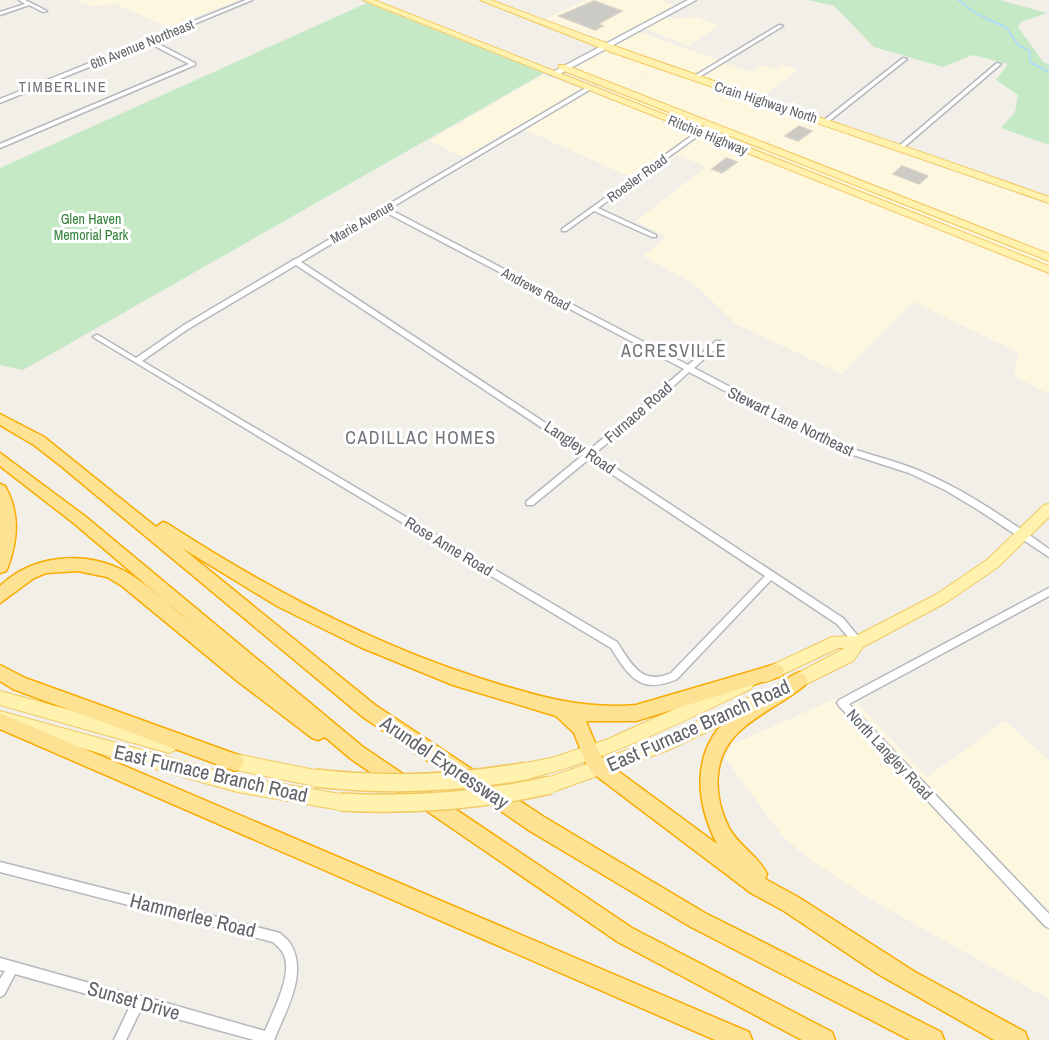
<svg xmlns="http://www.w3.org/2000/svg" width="1049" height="1040" viewBox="0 0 1049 1040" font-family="'Archivo Narrow',sans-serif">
<rect width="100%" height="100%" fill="#f1efe8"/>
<g fill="#fef7e0">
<path d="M74,0H239L168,27L116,4L92,6Z"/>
<path d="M585,0H660L677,6L661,15L672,19L697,17L718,26L689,46L637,26L608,42L545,19Z"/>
<path d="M637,31L751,72L764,65L776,69L782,65L798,70L754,102L1049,205V394L1014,376L1019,353L914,302L842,374L736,324L696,285L643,256L667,237L636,221L706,167L679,155L630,177L517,126L463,157L429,141L543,75L610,100L658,69L739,97L758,83L745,91L663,65L625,89L568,68Z"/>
<path d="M848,693L927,777L1005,721L1049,760V999L868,898L808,858L783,837L725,758L731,745Z"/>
</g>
<g fill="#c5e8c5">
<path d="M808,0H1000L1047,13L1021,22L1018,27L1044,63L1049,64V145L1001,128L1015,112L1018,95L996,80L1008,64L973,55L943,67L874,47L834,6Z"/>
<path d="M367,3L544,73L23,370L0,365V168Z"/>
</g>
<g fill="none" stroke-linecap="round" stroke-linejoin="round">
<path stroke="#aadaff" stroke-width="1.5" d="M958,0L977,14L1007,28L1018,45L1030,51V62L1049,72"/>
</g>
<g fill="#cccac5" stroke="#d6d1c6" stroke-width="1.5">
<path d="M594,1L622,11L598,24L603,26L595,30L559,16Z"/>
<path d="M799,126L812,131L798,141L785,136Z"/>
<path d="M726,158L737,162L722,173L712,169Z"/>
<path d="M902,166L928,176L919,184L893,174Z"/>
</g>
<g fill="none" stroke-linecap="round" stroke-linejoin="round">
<g stroke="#b5b8bc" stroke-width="3">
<g id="street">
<path d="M19,0H25L47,11L43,12L29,5L0,15V12L25,4Z"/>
<path d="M246,0H252L153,41L195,63V65L0,148V144L189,64L149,43L2,102L0,103V99Z"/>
<path d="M779,25L783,26L696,79L691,78Z"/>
<path d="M903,58L907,59L828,122H824V120Z"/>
<path d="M997,63L1001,64L903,148H899V146Z"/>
<path d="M589,86L592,88L591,89L389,209L688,365L716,341H720V345L694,368L833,441C859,453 888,458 915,469C964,489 1007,519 1049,549V557L980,511L945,490L909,473L847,453L827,445L689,372L643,414L594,454L843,618L863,642L861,645L858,646L855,645L837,624L771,580L677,679C641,695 629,677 611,648L93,337L96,335H98L136,358L184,325L292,261L293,260L296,259ZM385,212L684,369L637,410L588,451L301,262ZM296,265L583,455L527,501L526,503L527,505H533L589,459L765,576L671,673C642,686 631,664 617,642L142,361L188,329Z"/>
<path d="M708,124L713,125L598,208L656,235V237H652L594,211L566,231H562V229Z"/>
<path d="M1049,588V596L849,704L1049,914V928L1045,926L839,706L837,703L839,700Z"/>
<path d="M0,862L280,933C283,936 288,940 290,943C309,973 285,1012 274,1040H254L141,1009L126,1040H114L130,1006L15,974L4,995L0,997V979L5,971L0,970V958L136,996L138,995L265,1031C273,1011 294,973 283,953C280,948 276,945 273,942L0,872Z"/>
</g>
</g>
<g stroke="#b6babf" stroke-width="3">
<path id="secondary" d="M688,0H696L556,76L549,74Z"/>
</g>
<g stroke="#f2c960" stroke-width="2">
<g id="primary">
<path d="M363,0H374L1049,266V273Z"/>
<path d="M480,0H491C675,71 863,130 1049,197V203L611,52Z"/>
<path d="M559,65H565L1049,254V261L559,69Z"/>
<path d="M1049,504V517L998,567L947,602L863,647L853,661L790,692L785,690L782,685L785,680L845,648H838L771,680L766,682L761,680L758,675L761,670L832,637L856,636L937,594L988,559L1044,505Z"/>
<path d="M746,677L751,679L754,684L751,689C678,724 606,760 526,779L520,777L518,771L520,765L526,763L555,757L608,739Z"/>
<path d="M0,691L169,737L175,740L177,745L175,750L169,753L0,705Z"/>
<path d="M756,694L762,696L764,701L762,706L666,751L550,793L544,791L542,785L544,779L656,740Z"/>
<path d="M0,711L237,776L340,794L346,796L348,802L346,808L340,810L237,792L0,725Z"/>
<path d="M226,752L315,770L321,772L323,778L321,784L315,786L226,768L220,765L218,760L220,755Z"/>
</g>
</g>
<g stroke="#f9ab00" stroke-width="3">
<g id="highway">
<path d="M0,414L44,437L156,527L163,522L168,524C265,587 366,641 476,677C529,694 580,710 636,705L776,664L782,666L784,671L782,676L636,721H586L600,755L607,763L717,844C694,799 691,747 734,713C752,698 775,689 793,675L799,672L805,675L808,680L805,685C772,713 723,725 718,774C716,792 721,812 729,828C739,846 760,858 767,874L765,879L798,897L915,972L1025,1032L1028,1040H994L987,1036L878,974L784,911L751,893L595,775L587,766L574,733L556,716L453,685L360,647L277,606L182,548L375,705L544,817L705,913L941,1032L944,1040H910L691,927L530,831L444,772L363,717L61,466L34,445L0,425Z"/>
<path d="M0,453L86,517L363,747L632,928L832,1032L835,1040H802L618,942L351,759L325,737L318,740L312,738L236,680L122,586L107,577L78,571L46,573L34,578L0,603V586C36,552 92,550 133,576C153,589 172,608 191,623L76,525L0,466Z"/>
<path d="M0,484L5,486C20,513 18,539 8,567L6,571L0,573Z"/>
<path d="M0,665L25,678L241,756L244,762L241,768L235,771L13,689L0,681Z"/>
<path d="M0,713L749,1032L752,1040H715L0,729Z"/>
</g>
</g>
<use href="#street" fill="#fff" fill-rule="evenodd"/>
<use href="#secondary" fill="#fff" fill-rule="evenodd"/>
<use href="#primary" fill="#fff2af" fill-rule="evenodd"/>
<use href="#highway" fill="#fde293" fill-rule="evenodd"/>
<g stroke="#f2c960" stroke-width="20" stroke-linecap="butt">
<g id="primary-bridge">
<path d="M315,778C386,786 455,784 526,771"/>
<path d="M340,802C411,806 480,801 550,785"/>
</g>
</g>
<use href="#primary-bridge" stroke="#fff2af" stroke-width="17"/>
</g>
<g text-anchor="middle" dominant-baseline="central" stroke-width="6" stroke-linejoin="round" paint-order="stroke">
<g font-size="14" fill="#5f6368" stroke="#fff">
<text transform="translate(142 44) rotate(-22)">6th Avenue Northeast</text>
<text transform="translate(766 102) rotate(18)">Crain Highway North</text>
<text transform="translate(708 135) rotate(22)">Ritchie Highway</text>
<text transform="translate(637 178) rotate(-36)">Roesler Road</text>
<text transform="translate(362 222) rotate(-30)">Marie Avenue</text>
<text transform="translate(536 289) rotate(28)">Andrews Road</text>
</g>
<g font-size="14" fill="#348238" stroke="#fff">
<text x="91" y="219">Glen Haven<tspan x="91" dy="16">Memorial Park</tspan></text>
</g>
<g font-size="15" letter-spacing="1.5" fill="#70757a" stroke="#fff">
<text x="63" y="86">TIMBERLINE</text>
</g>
<g font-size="16" fill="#5f6368" stroke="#fff">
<text transform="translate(638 412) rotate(-41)">Furnace Road</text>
<text transform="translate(791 421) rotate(26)">Stewart Lane Northeast</text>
<text transform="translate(580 447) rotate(34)">Langley Road</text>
<text transform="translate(449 546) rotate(31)">Rose Anne Road</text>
<text transform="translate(890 754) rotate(47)">North Langley Road</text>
</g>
<g font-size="18" letter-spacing="1.5" fill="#70757a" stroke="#fff">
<text x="674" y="350">ACRESVILLE</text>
<text x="421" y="437">CADILLAC HOMES</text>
</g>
<g font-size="20" fill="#5f6368" stroke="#fff">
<text transform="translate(698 725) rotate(-24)">East Furnace Branch Road</text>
<text transform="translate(445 762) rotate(34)">Arundel Expressway</text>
<text transform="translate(211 773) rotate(13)">East Furnace Branch Road</text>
<text transform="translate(193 915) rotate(14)">Hammerlee Road</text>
<text transform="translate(134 1000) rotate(16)">Sunset Drive</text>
</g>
</g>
</svg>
